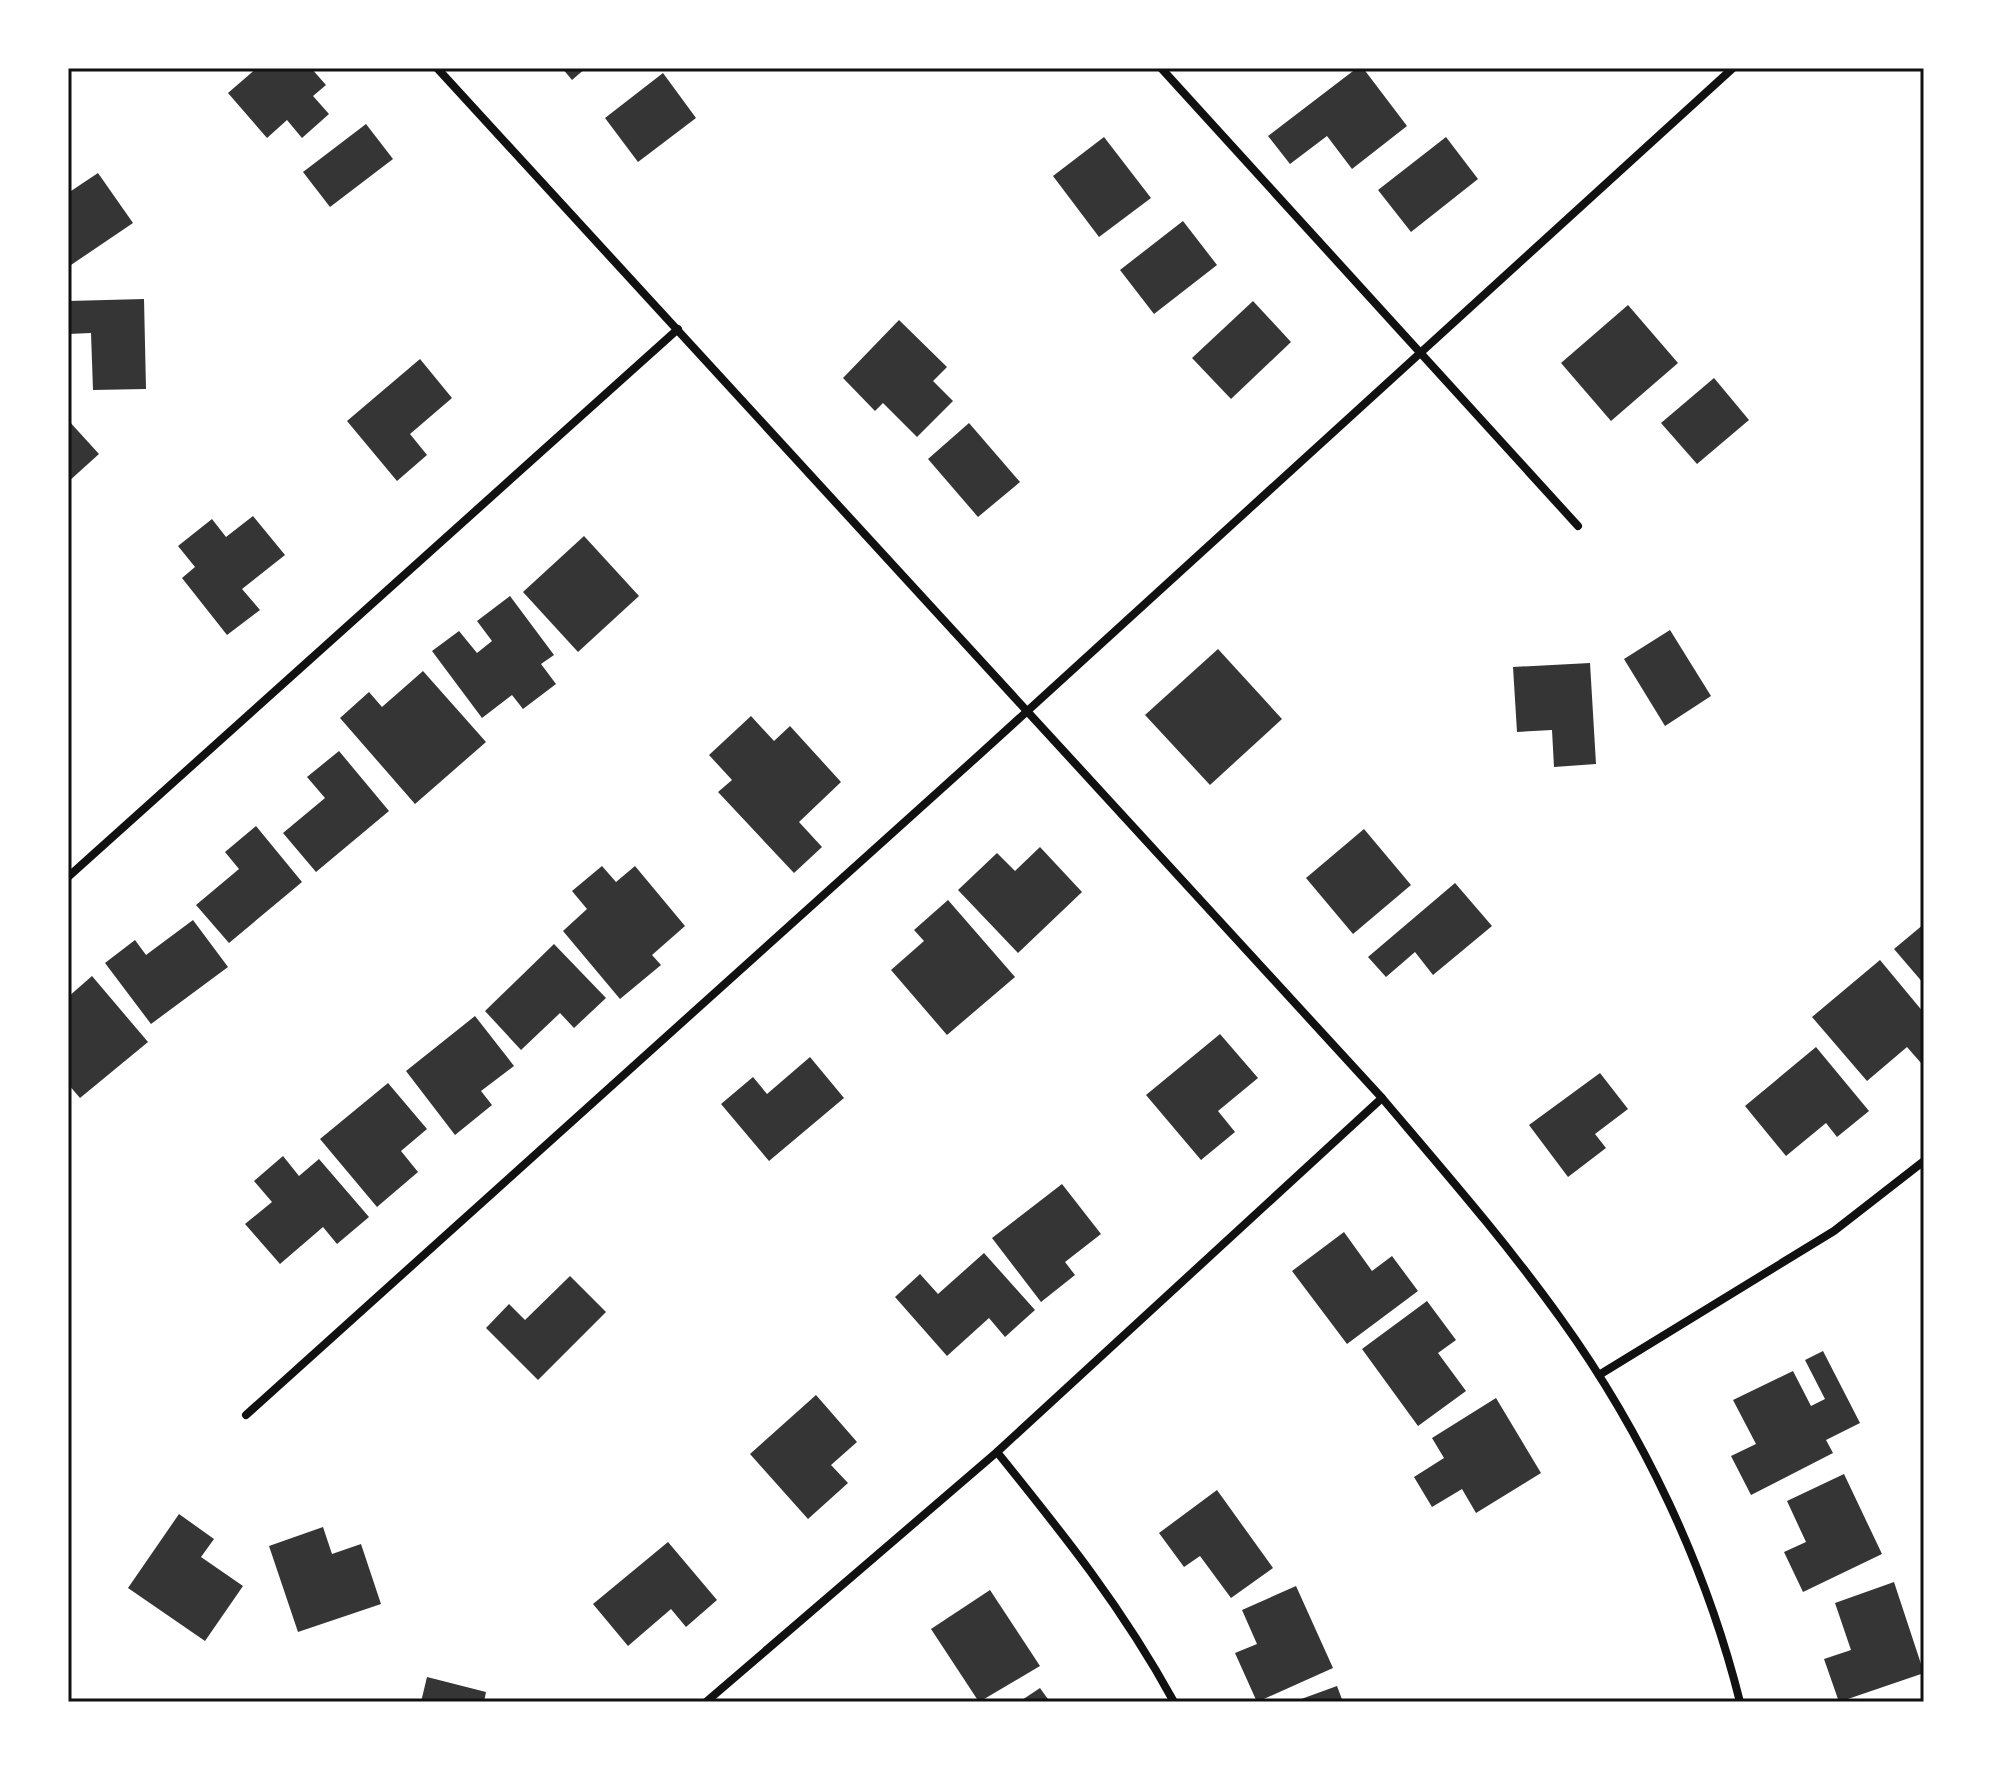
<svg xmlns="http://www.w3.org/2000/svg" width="1992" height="1770" viewBox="0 0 1992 1770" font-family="'Golos Text',sans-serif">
<rect width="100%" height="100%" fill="#fff"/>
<g fill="#353535">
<path d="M257,68H311L326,85L313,96L329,114L302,138L287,120L267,138L228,93Z"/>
<path d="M562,68H586L572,80Z"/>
<path d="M1357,68H1363L1407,126L1352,169L1327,136L1290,164L1268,136Z"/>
<path d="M663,73L696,118L638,162L605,118Z"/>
<path d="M366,124L393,159L330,207L303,172Z"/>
<path d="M1104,137L1151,198L1099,237L1053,176Z"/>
<path d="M1446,137L1478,179L1411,232L1378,190Z"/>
<path d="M98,173L133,223L68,267V193Z"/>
<path d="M1183,221L1217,265L1154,314L1120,270Z"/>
<path d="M144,299L146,389L93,390L91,333L68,334V301Z"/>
<path d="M1253,301L1291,342L1231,399L1192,358Z"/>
<path d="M1628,305L1678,363L1611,421L1561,363Z"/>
<path d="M899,320L947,367L933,381L953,401L917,437L883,403L875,411L843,378Z"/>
<path d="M420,359L452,398L410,434L427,455L397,481L347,421Z"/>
<path d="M1714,378L1749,420L1697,464L1661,423Z"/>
<path d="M68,420L99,454L68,482Z"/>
<path d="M969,423L1020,482L978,517L928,459Z"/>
<path d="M253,516L285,555L242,589L260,610L227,635L182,578L195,567L178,546L212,519L226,537Z"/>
<path d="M584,536L639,596L578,652L523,592Z"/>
<path d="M510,596L554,655L541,664L556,684L523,709L512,695L482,718L432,651L459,631L477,653L492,641L477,621Z"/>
<path d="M1670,630L1711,696L1665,726L1624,659Z"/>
<path d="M1218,649L1282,719L1210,785L1145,715Z"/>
<path d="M1590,663L1596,764L1554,767L1552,730L1517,732L1513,667Z"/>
<path d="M423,671L486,742L415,804L340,718L369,692L382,707Z"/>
<path d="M751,716L774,741L790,726L841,782L799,822L822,847L794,873L718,792L732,780L709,755Z"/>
<path d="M339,751L389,811L316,872L283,833L325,798L307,777Z"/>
<path d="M256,826L302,882L229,943L196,905L239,869L225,852Z"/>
<path d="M1364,829L1411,885L1353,934L1306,878Z"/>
<path d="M1040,847L1082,892L1018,953L958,890L997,853L1015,871Z"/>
<path d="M602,866L616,882L635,866L685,926L652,955L661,965L620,999L563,931L587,909L572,891Z"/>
<path d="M1455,883L1492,926L1433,975L1415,952L1386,977L1368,957Z"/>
<path d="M948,900L1015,977L947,1035L891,970L924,941L914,930Z"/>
<path d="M193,920L228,967L151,1024L105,963L135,940L146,955Z"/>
<path d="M1924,924V984L1894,949Z"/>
<path d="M554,944L606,998L574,1028L560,1013L521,1050L485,1011Z"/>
<path d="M1880,960L1924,1013V1061L1921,1063L1907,1047L1867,1081L1812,1017Z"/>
<path d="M92,976L148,1042L80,1098L68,1084V997Z"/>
<path d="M475,1016L514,1066L481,1091L492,1105L455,1135L406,1071Z"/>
<path d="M1220,1034L1258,1078L1218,1111L1235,1132L1201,1160L1146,1095Z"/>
<path d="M1816,1047L1869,1111L1837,1137L1826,1123L1786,1156L1745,1106Z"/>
<path d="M810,1057L844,1098L769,1161L721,1104L753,1077L767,1094Z"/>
<path d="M1600,1073L1628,1109L1595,1134L1606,1148L1568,1177L1529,1125Z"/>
<path d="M388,1083L427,1129L401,1151L418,1172L377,1207L320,1139Z"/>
<path d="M283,1156L299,1176L319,1159L369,1217L337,1244L323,1227L280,1264L245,1224L272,1202L254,1181Z"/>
<path d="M1062,1184L1101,1234L1065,1262L1075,1275L1041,1302L992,1238Z"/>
<path d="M1344,1232L1372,1271L1392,1256L1418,1291L1347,1344L1292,1271Z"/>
<path d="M984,1253L1035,1310L1005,1337L989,1318L947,1356L895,1297L920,1274L938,1294Z"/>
<path d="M570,1276L606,1312L538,1380L486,1328L509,1304L525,1320Z"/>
<path d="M1427,1301L1456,1340L1438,1353L1466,1391L1418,1426L1362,1349Z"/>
<path d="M1823,1351L1860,1423L1826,1440L1833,1453L1751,1495L1731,1456L1756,1444L1733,1400L1793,1371L1811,1406L1825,1399L1805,1360Z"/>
<path d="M816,1395L857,1442L831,1465L848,1483L808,1519L750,1454Z"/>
<path d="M1496,1398L1541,1473L1476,1513L1462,1489L1432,1507L1414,1477L1444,1458L1432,1438Z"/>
<path d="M1844,1474L1882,1554L1803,1592L1784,1552L1806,1542L1787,1501Z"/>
<path d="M1217,1490L1273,1568L1231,1598L1200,1556L1184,1567L1159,1533Z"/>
<path d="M179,1514L214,1539L201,1557L243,1586L205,1641L128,1588Z"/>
<path d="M323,1527L332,1554L361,1544L381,1604L298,1632L269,1546Z"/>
<path d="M668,1542L717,1600L686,1627L671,1609L628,1646L593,1604Z"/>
<path d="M1894,1582L1924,1673L1839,1702L1824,1659L1851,1650L1835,1603Z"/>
<path d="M1296,1586L1333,1668L1257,1702L1235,1653L1257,1644L1242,1610Z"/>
<path d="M990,1590L1040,1666L979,1702L931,1629Z"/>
<path d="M427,1677L486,1692L484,1702H421Z"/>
<path d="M1337,1686L1343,1702H1293Z"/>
<path d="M1040,1688L1050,1702H1019Z"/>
</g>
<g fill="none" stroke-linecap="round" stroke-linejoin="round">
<g stroke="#111" stroke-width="8">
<path d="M437,68L1382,1098C1443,1170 1506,1242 1561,1319C1643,1433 1706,1566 1740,1702"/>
<path d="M1161,68L1578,526"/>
<path d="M68,877L678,329"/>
<path d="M1599,1375L1834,1231L1924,1161"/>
<path d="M246,1415L979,755L1733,68"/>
<path d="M997,1452C1064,1535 1122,1607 1174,1702"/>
<path d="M706,1702L997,1452L1382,1098"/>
</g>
</g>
<rect width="1992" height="1770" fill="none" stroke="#ffffff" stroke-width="140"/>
<rect x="70" y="70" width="1852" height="1630" fill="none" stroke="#111" stroke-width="3"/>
</svg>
